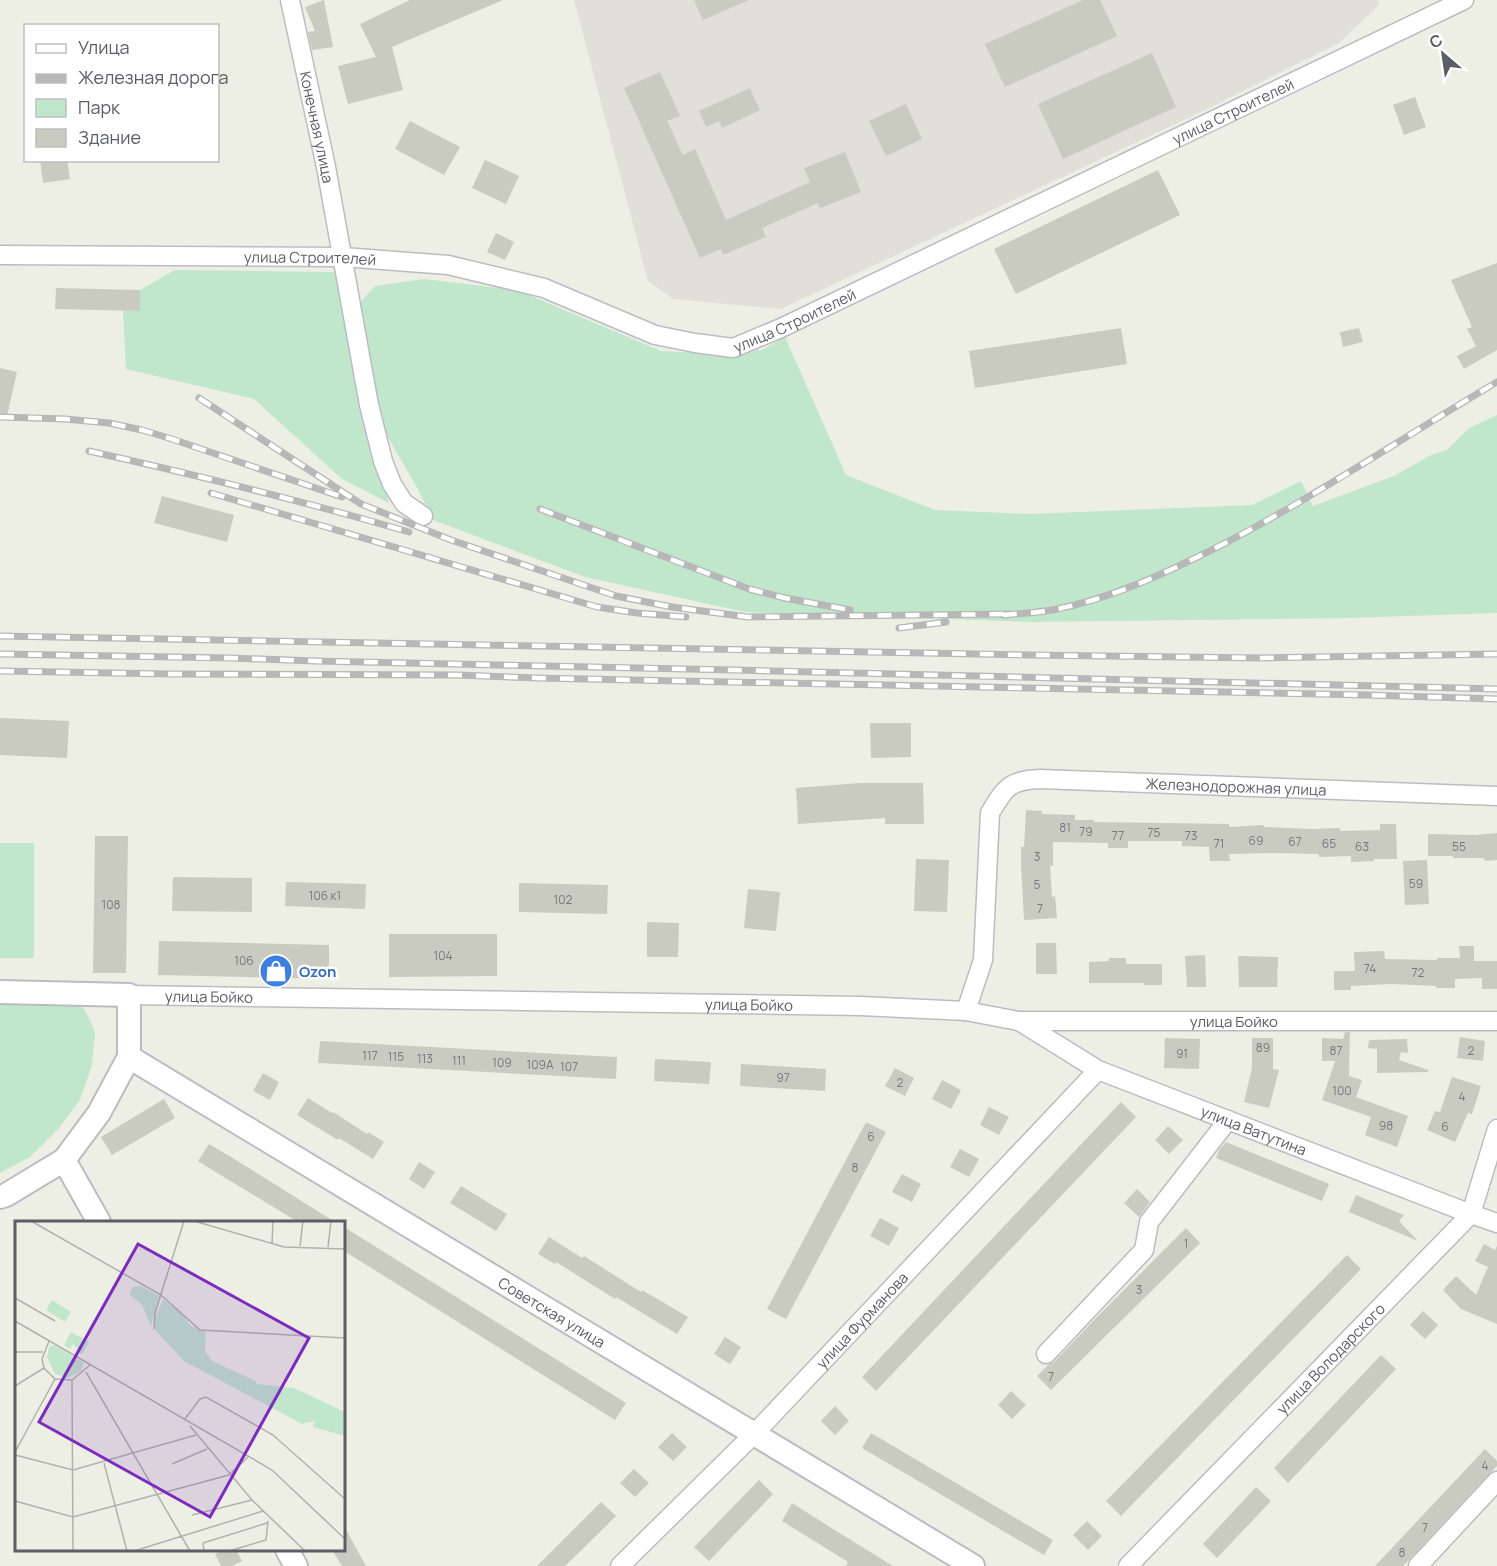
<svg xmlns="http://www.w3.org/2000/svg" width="1497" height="1566" viewBox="0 0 1497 1566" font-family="Manrope,sans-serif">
<rect width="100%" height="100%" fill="#eeefe4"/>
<path fill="#e0e0d8" d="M574,0H1378L1380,4L1339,43L1203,111L781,309L673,299L648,281Z"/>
<g fill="#c0e6cb">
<path d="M175,270L334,272L343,299L389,503L342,479L254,399L126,369L123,311H139L140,290Z"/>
<path d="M424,279L517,290L661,351L724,354L762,350L785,337L846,475L935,510L1031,514L1252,505L1301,481L1313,506L1394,476L1431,455L1447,450L1469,428L1497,415V613L1349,618L1035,622L745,612L585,577L433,520L418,489L387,436L367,355L358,305L375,286Z"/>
<rect x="0" y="843" width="34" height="115"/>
<path d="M0,1001L79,1002L88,1016L95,1032L92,1065L80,1100L58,1129L30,1157L0,1173Z"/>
</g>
<g fill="#c9cac0">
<path d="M324,0L333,47L312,50L308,32L315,31L305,7Z"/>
<path d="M410,0H503L392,47L403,90L348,104L338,66L376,57L360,24Z"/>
<path d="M694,0H749L703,20Z"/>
<path d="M1083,0H1100L1117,36L1005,87L985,44Z"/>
<path d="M1152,53L1176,107L1063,159L1038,104Z"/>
<path d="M660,72L680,116L667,121L683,155L695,149L726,220L810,182L804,168L845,152L861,192L820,208L818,203L762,228L766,237L723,255L721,249L700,258L624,88Z"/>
<path d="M750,88L760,110L722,128L719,121L706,127L699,111Z"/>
<path d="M1415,97L1426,127L1404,135L1393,105Z"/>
<path d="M906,104L922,139L886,156L869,121Z"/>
<path d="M410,121L460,147L444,175L395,149Z"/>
<path d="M40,160H67L70,179L43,183Z"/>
<path d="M485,160L519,176L506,204L472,188Z"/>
<path d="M1158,170L1180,215L1016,294L994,249Z"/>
<path d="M496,233L514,242L505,260L487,252Z"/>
<path d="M1497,263V350L1464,369L1457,356L1476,346L1467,329L1472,327L1451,280Z"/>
<path d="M56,288L140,290V311L55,309Z"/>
<path d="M1121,328L1127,364L975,388L969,351Z"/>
<path d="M1359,328L1363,342L1343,347L1340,332Z"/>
<path d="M0,368L17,372L6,420H0Z"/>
<path d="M162,496L234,515L227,542L154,523Z"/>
<path d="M0,718L69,721L67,758L0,755Z"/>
<path d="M870,723H911V757L871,758Z"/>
<path d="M860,783H923L924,824H885V818L798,824L796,788Z"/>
<path d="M1026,810L1042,811V814L1075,815V820H1094V822L1229,824V827L1263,825L1264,827L1312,829L1340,828V831L1380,830V824H1396L1397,859H1374V861L1351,862V856L1319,857V854L1274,853L1229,854L1230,861H1210L1209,847L1182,846V841H1128V848H1108V843L1053,842V866H1050L1052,897L1055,896L1057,918L1024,920L1021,865V847H1024Z"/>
<path d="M1497,833V860L1485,861L1484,858H1453V856H1428V834L1475,835Z"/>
<path d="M95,836H128L126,973H93Z"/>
<path d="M916,859L949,860L947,912L914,911Z"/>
<path d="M1427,860L1429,904L1405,905L1403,861Z"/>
<path d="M173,877L252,878V912L172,911Z"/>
<path d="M286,882L366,884L365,909L285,906Z"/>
<path d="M519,883L608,885L607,914L519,912Z"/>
<path d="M748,889L780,892L776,931L744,928Z"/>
<path d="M647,922L679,923L678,957H647Z"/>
<path d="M389,934H497V976L389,977Z"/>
<path d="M159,941L329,945V979L158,975Z"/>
<path d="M1036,943H1056L1057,974H1036Z"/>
<path d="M1459,946H1474V961H1497V989H1482V978L1455,979V988H1436V986L1391,984L1351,986V990H1334V971H1355L1354,952L1384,951L1385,959L1437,960V958H1460Z"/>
<path d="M1205,955L1206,987H1187L1185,956Z"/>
<path d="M1238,956L1278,957L1277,987H1239Z"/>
<path d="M1109,958H1126V964H1162V985H1144V983H1089V962L1109,961Z"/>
<path d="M1345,1032H1350L1349,1076L1362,1080L1356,1097L1408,1116L1397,1147L1365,1135L1371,1117L1322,1100L1335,1061H1322V1038L1343,1039Z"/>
<path d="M1460,1037L1485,1041L1483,1061L1457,1058Z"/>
<path d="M1165,1038L1200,1039L1199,1069L1164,1068Z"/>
<path d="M1252,1038H1273V1069L1279,1070L1269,1108L1244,1102L1252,1068Z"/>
<path d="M1407,1039L1408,1053L1401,1052L1399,1060L1428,1070V1072L1377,1073V1049L1368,1048L1369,1040Z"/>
<path d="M320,1041L617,1057L616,1079L318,1063Z"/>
<path d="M655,1059L711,1062L709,1084L654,1081Z"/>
<path d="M741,1064L826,1069L825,1091L740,1086Z"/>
<path d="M895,1068L914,1078L905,1096L885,1086Z"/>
<path d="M263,1073L279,1082L270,1100L253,1091Z"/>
<path d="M1452,1077L1481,1086L1472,1114L1468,1113L1455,1142L1427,1130L1435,1111L1440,1112Z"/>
<path d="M942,1080L961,1090L951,1109L932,1099Z"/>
<path d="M308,1098L332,1113L333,1112L367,1134L368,1132L384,1142L373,1159L339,1138L338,1140L297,1115Z"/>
<path d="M164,1099L175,1118L112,1155L101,1137Z"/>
<path d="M1121,1102L1136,1117L876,1391L862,1377Z"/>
<path d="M989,1107L1009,1117L999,1135L980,1125Z"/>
<path d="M866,1122L886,1132L786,1319L767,1309Z"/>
<path d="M1168,1126L1183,1140L1169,1154L1155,1140Z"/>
<path d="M1226,1142L1329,1184L1322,1201L1216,1158L1219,1150Z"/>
<path d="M209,1144L236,1160L335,1222H298L214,1171L198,1161Z"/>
<path d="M960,1149L979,1159L969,1177L950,1167Z"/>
<path d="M419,1162L435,1172L424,1189L409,1179Z"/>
<path d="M902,1174L921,1184L912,1202L892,1192Z"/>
<path d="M461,1186L507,1214L496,1231L450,1203Z"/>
<path d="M1137,1189L1150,1202L1139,1217L1124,1203Z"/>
<path d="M1356,1195L1404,1215L1399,1221L1418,1241L1349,1212Z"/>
<path d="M880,1218L899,1228L889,1246L870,1236Z"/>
<path d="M344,1227L626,1403L615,1420L344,1251Z"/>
<path d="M1186,1228L1200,1243L1051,1390L1037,1376L1048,1365L1054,1362L1096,1318Z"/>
<path d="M549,1237L582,1258L584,1256L641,1292L642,1290L688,1317L677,1334L616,1297L615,1299L556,1262L555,1264L538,1254Z"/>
<path d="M1484,1244L1495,1250L1497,1246V1324L1461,1309L1443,1290L1456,1276L1476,1295L1488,1267L1475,1261Z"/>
<path d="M1347,1255L1361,1269L1121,1516L1106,1501Z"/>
<path d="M1423,1311L1438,1325L1425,1339L1410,1325Z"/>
<path d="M725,1337L741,1347L730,1364L714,1354Z"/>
<path d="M1381,1355L1396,1369L1288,1483L1274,1468Z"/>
<path d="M1011,1391L1026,1405L1012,1419L998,1405Z"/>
<path d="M835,1406L849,1421L835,1435L821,1421Z"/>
<path d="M672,1433L687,1447L673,1461L658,1447Z"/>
<path d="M871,1433L1053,1540L1044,1555L862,1448Z"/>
<path d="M1485,1449L1497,1461V1466L1409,1560L1403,1566H1375Z"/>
<path d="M634,1469L649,1483L635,1497L620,1483Z"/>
<path d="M759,1480L773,1494L709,1561L694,1547Z"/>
<path d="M1256,1487L1271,1501L1217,1558L1203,1544Z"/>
<path d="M601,1502L616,1516L602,1530L565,1566H537Z"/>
<path d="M792,1503L833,1529L893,1566H846L848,1562L782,1521Z"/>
<path d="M1087,1521L1102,1536L1088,1550L1073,1535Z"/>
<path d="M344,1526L366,1566H342L332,1550H344Z"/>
<path d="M224,1550H236L242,1561L232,1566H221L215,1554Z"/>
</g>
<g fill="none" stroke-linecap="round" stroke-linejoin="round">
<g stroke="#bbbcc3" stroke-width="21">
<g id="minor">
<path id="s1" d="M290,0L326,167L369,405L383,461L392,484L404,503L423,516"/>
<path id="s2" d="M0,255L343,257L448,265L544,288L655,335L695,343L733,348L781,328L1464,0"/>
<path id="s3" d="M129,995L861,1006L966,1011L1018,1021H1497"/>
<path id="s4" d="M966,1011L983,960L990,813C1005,788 1009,780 1040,779L1497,796"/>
<path id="s5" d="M1019,1021L1098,1070L1471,1214L1497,1223"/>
<path d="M1046,1354L1144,1250L1149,1222L1228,1120"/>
<path id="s6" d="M620,1566L754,1434L1098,1070"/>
<path id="s7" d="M1128,1566L1471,1214L1497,1129"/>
<path d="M1418,1566L1497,1481"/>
</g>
</g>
<g stroke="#bbbcc3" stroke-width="26">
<g id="tertiary">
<path d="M0,992L129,995V1057L99,1113L64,1160L6,1195L0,1197"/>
<path id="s8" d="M129,1057L973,1566"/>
<path d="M64,1160L99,1222"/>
<path d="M287,1550L296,1566"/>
</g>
</g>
<use href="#minor" stroke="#fff" stroke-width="18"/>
<use href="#tertiary" stroke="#fff" stroke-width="22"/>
<g stroke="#b7b7b8" stroke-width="7">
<g id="rail">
<path d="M199,398L361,504L451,540L616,596L672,607L748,617L1010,614"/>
<path d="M0,417L65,419L109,423L142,430L172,439L342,497"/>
<path d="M89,451C196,475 303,501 409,532"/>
<path d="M211,493L597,607L637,613L686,617"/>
<path d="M540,509L749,589L785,598L850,610"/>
<path d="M1003,615C1020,613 1039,613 1057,609C1103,600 1148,581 1189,561C1296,510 1395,442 1497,382"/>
<path d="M899,628L946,622"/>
<path d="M0,636L1028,655L1261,658L1497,654"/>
<path d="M0,654L231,658L316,661L733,670L1497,689"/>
<path d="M0,671L170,674L457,675L537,678L1366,695L1497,699"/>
</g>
</g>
<use href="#rail" stroke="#fff" stroke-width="4.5" stroke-dasharray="14" stroke-linecap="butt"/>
</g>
<defs>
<g id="shop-disc" transform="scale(1.725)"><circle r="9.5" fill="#3f7fe0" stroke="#fff"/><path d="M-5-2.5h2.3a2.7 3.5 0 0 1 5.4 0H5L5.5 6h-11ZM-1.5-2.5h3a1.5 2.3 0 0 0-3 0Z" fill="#fff"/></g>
</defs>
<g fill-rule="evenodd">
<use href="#shop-disc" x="276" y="971"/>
</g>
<g text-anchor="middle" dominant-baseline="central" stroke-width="5" stroke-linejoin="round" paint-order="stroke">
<g font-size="12" fill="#77787c">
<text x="1065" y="827">81</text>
<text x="1086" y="831">79</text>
<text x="1154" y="832">75</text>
<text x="1118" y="835">77</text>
<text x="1191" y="835">73</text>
<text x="1256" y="840">69</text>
<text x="1295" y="841">67</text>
<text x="1219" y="843">71</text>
<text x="1329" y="843">65</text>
<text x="1362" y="846">63</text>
<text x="1459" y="846">55</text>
<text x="1037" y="856">3</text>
<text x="1416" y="883">59</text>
<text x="1037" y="884">5</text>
<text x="325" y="895">106 к1</text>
<text x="563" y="899">102</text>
<text x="111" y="904">108</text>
<text x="1040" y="908">7</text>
<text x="443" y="955">104</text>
<text x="244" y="960">106</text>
<text x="1370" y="968">74</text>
<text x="1418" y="972">72</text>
<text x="1263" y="1047">89</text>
<text x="1336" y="1050">87</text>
<text x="1471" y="1050">2</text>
<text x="1182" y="1053">91</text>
<text x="370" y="1055">117</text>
<text x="396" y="1056">115</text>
<text x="425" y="1058">113</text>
<text x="459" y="1060">111</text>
<text x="502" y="1062">109</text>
<text x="540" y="1064">109А</text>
<text x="569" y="1066">107</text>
<text x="783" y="1077">97</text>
<text x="900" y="1082">2</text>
<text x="1342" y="1090">100</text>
<text x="1462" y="1096">4</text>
<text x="1386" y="1125">98</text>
<text x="1445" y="1126">6</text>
<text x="871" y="1136">6</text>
<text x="855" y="1167">8</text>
<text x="1186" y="1243">1</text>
<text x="1139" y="1289">3</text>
<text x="1051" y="1376">7</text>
<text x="1485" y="1465">4</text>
<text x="1425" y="1527">7</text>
<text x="1402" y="1552">8</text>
</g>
<g font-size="15" fill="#5c5d65" stroke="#fff">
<text stroke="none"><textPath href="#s2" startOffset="1300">улица Строителей</textPath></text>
<text stroke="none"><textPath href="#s1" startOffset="130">Конечная улица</textPath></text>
<text stroke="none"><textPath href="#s2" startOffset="310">улица Строителей</textPath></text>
<text stroke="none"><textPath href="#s2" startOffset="814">улица Строителей</textPath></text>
<text stroke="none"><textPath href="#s4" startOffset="462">Железнодорожная улица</textPath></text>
<text stroke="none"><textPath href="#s3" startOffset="80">улица Бойко</textPath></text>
<text stroke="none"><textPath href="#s3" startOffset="620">улица Бойко</textPath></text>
<text stroke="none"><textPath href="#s3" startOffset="1106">улица Бойко</textPath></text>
<text stroke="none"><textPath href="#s5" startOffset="260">улица Ватутина</textPath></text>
<text stroke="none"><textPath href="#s8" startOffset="494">Советская улица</textPath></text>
<text stroke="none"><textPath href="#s6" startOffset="345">улица Фурманова</textPath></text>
<text stroke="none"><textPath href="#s7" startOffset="290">улица Володарского</textPath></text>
</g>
<g font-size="15" font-weight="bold" fill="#366cbe" stroke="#fff" text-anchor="start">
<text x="299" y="971">Ozon</text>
</g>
</g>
<g transform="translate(15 1221)">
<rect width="330" height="330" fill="#eeefe4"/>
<path d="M126,65L144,75L136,105L127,84L114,73L118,66ZM37,79L56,91L50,101L31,89ZM148,79L164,89L176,105L191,111L190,130L197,140L241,160V163L279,167L330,191V215L298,206L299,200L287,203L169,140L140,109V97ZM56,111L74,121L67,134L58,123L55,128L49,124ZM39,124L69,142L66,150L53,157L40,153L32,136L34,126Z" fill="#c0e6cb"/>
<path fill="none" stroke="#b0b1ad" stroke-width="1.5" d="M16,0L146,74L185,109L330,117M179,0L269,26L330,28M257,22L258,0M285,25L288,0M313,26L316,0M0,77L40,100M0,100L257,249L330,318M139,108L140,92L169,0M34,120L27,138L29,147L40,158L57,159L75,144M0,131H28M71,151L175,330M57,159L58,330M0,165L29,147M169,199L185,178L191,176L258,214L330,278M175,205L237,279L290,330M0,231L40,158M0,234L58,249L181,214M89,242L112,330M157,243L192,228M0,280L58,296L214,254L233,236M177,294L237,279M119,330L248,290M189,330L188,322L252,302M214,330L251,319L253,300"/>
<path fill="#7b2cbf" fill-opacity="0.15" stroke="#7b2cbf" stroke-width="3" d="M123,23L294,117L195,296L24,201Z"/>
<rect width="330" height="330" fill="none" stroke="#5c5d65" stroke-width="3"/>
</g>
<rect x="24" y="24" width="195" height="138" fill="#ffffff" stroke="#bebec1" stroke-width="1.5"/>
<rect x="36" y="44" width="30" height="9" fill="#ffffff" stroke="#bebec1" stroke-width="1.5"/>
<text x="78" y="54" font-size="18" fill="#5c5d65">Улица</text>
<rect x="36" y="74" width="30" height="9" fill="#b7b7b8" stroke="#bebec1" stroke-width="1.5"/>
<text x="78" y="84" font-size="18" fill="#5c5d65">Железная дорога</text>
<rect x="36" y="99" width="30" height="18" fill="#c0e6cb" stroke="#bebec1" stroke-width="1.5"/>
<text x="78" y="114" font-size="18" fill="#5c5d65">Парк</text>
<rect x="36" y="129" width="30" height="18" fill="#c9cac0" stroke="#bebec1" stroke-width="1.5"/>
<text x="78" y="144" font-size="18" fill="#5c5d65">Здание</text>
<g transform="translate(1443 54) rotate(331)" stroke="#ffffff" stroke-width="4.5" paint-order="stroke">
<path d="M0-4.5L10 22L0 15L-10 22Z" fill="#5c5d65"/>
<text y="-9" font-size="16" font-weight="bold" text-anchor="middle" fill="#5c5d65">С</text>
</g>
</svg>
